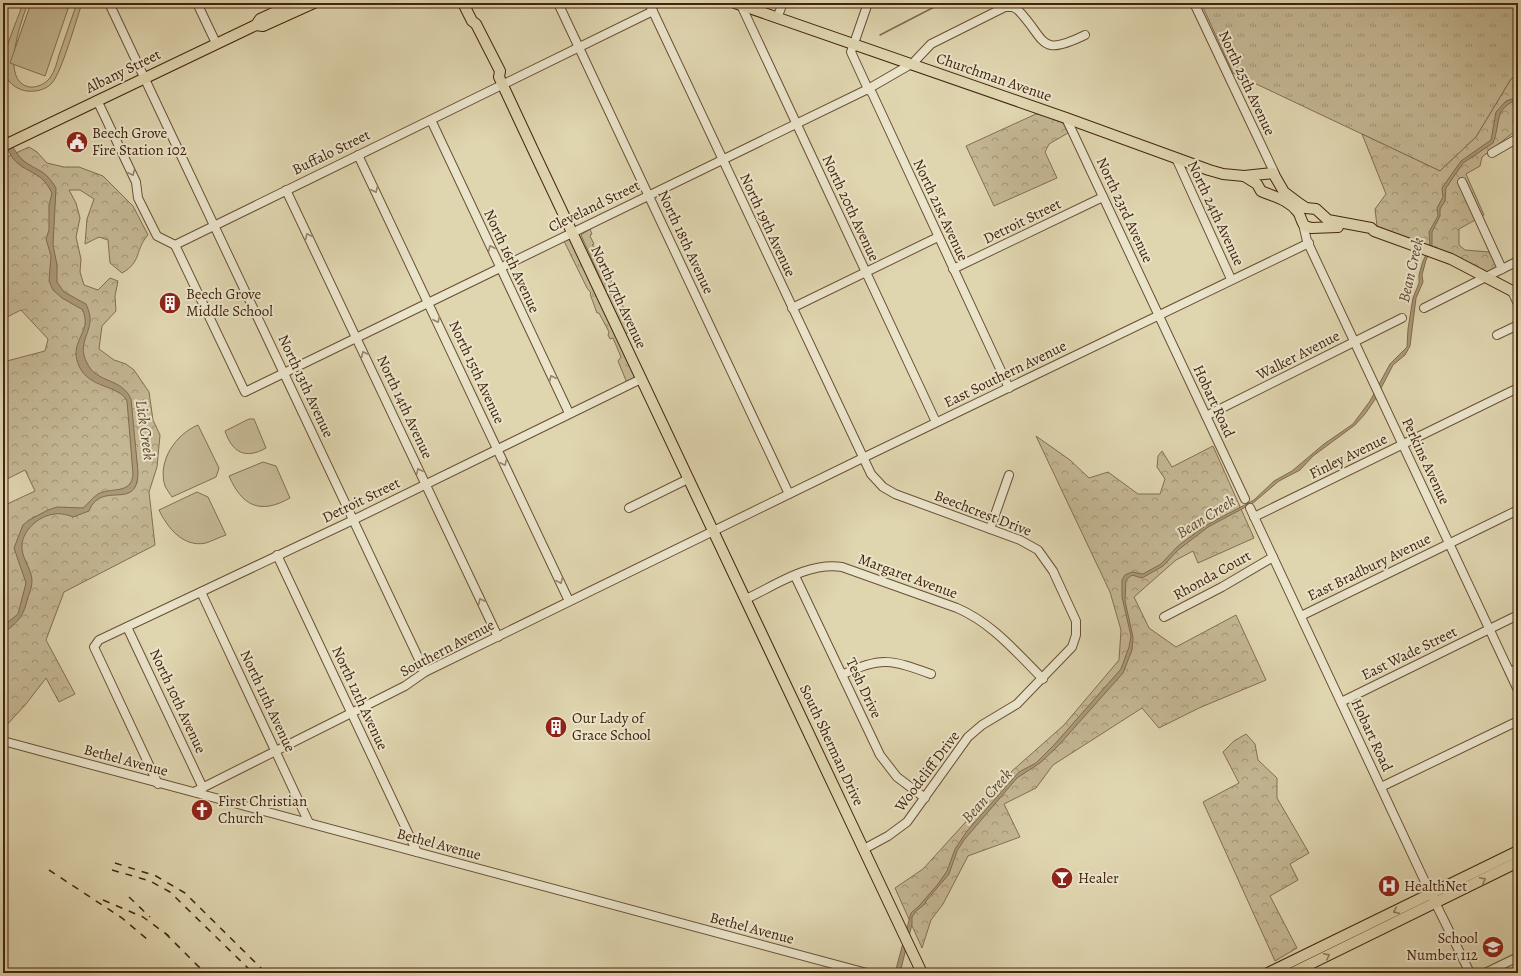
<svg xmlns="http://www.w3.org/2000/svg" width="1521" height="976" viewBox="0 0 1521 976" font-family="Alegreya,serif">
<defs>
<pattern id="grass-tufts" width="24" height="20" patternUnits="userSpaceOnUse"><rect width="24" height="20" fill="#c4b793"/><path d="M3 7l-1-3M5 7V3M7 7l1-3M15 17l-1-3M17 17v-4M19 17l1-3" fill="none" stroke="#a19576"/></pattern>
<pattern id="forest-crowns" width="20" height="18" patternUnits="userSpaceOnUse"><rect width="20" height="18" fill="#c4b793"/><path d="M2 6a3 3 0 1 1 6 0M12 15a3 3 0 1 1 6 0" fill="none" stroke="#a19576"/></pattern>
</defs>
<rect width="100%" height="100%" fill="#dfd5af"/>
<filter id="stains"><feTurbulence type="fractalNoise" baseFrequency=".005" numOctaves="4"/><feColorMatrix values="0 0 0 0 .2 0 0 0 0 .09 0 0 0 0 .02 0 0 0 .5 -.17"/></filter>
<radialGradient id="worn" r=".72"><stop offset=".6" stop-color="#630" stop-opacity="0"/><stop offset="1" stop-color="#630" stop-opacity=".3"/></radialGradient>
<g fill="url(#grass-tufts)" stroke="#846e50">
<path d="M1201,3H1518V75L1511,79L1476,137L1440,171L1233,73Z"/>
<path d="M590,229L592,234L590,236L594,244L592,245L596,248L634,330L625,334L581,235Z"/>
<path d="M570,239L636,375L631,381L627,383L618,361L621,357L613,338L610,339L608,335L609,332L599,313H597L590,294L591,293L587,288L564,241Z"/>
</g>
<g fill="url(#forest-crowns)" stroke="#846e50">
<path d="M1518,75V129L1482,157L1480,166L1466,174L1484,215L1459,229V245L1465,250L1489,252L1498,267L1487,273L1377,226L1375,209L1386,194L1362,134L1440,171L1476,137L1511,79Z"/>
<path d="M1036,114L1061,119L1068,133L1049,144L1045,152L1057,178L994,206L966,146Z"/>
<path d="M29,147L37,152L47,163L64,167H79L103,176L133,206L148,235C135,249 142,262 122,273L110,263L108,240L99,237L85,244L87,219L94,199L80,190H69L76,203L80,218L76,237L81,259L80,272L84,285L98,290L110,278L118,281L115,296L116,311L102,326L99,349L114,360L126,364L134,370L149,392L153,420L160,435L157,467L149,492L155,545L64,592L46,640L75,694L59,702L46,678L26,704L4,728L3,506L35,491L25,470L7,479L3,470V362L45,351L48,339L21,310L3,319V159Z"/>
<path d="M1036,436L1070,460L1089,478L1108,472L1138,494H1160L1165,479L1157,467L1158,456L1162,451L1172,467L1213,446L1254,538L1198,563L1193,551L1176,560L1134,597L1149,628L1176,647L1236,615L1266,680L1199,708L1159,728L1142,708L1053,765L1036,788L1004,804L1020,837L968,856L943,904L931,920L922,948L895,888L923,869L1012,771L1064,725L1119,660L1121,630L1110,592Z"/>
<path d="M1246,734L1255,744L1258,760L1277,778V798L1309,853L1290,864L1298,880L1270,896L1297,948L1275,961L1203,802L1239,783L1223,752L1234,741Z"/>
</g>
<g fill="#c4b793" stroke="#846e50">
<path d="M23,3H28C20,24 0,81 29,87C37,88 45,84 50,78C55,71 57,62 59,55C65,38 71,20 77,3H82C76,21 62,71 52,83C46,90 35,92 27,91C13,89 3,78 3,64C3,52 19,16 23,3Z"/>
<path d="M31,3H70L45,76L10,63Z"/>
<path d="M249,419H254L266,448C245,460 232,452 225,431Z"/>
<path d="M198,425L219,468L216,477L172,497C170,494 167,490 165,486C157,461 176,434 198,425Z"/>
<path d="M263,462L276,466L290,498C260,515 242,506 229,476Z"/>
<path d="M197,492L208,497L226,535C220,537 212,541 206,543C183,548 167,527 159,510Z"/>
</g>
<g fill="#aa9978" stroke="#816a4d">
<path d="M1518,97V99C1493,109 1501,123 1493,143L1463,163L1446,188L1445,201L1440,209V216L1432,232V248L1426,260L1422,275L1423,282L1416,298L1410,346L1405,355L1393,365L1376,398L1365,414L1355,425L1313,456L1300,470L1279,481L1253,503L1208,527L1178,550L1163,566L1142,578L1132,575L1126,580L1125,601L1133,637L1132,650L1123,673L1058,746L1040,763L1017,778L964,840L957,851L949,874L926,901L925,904L916,911L912,917V924L900,973H895L911,913L919,906L938,884L947,871L955,849L967,831L1019,772L1036,763L1054,745L1121,669L1129,647L1131,636L1122,597V580L1125,575L1132,572L1143,574L1161,564L1178,546L1205,526L1254,500L1274,481L1292,471L1324,444L1353,424L1370,401L1390,364L1407,347L1408,329L1413,298L1419,283V275L1423,261L1430,247L1429,232L1438,216L1437,208L1443,197L1442,188L1461,161L1491,140L1496,112L1506,101Z"/>
<path d="M3,123C8,136 14,154 25,162C40,172 45,170 56,188L53,245L57,265V282L64,292L86,304C88,309 91,316 90,322C88,337 78,346 87,363C97,384 121,377 131,399L138,472C138,513 101,479 89,511L73,517C68,515 61,513 55,514C39,515 20,532 22,549C23,560 32,570 32,581C32,586 30,592 28,597C23,618 19,620 3,634V626L18,614L26,583L14,548L23,525L29,520L48,510L57,507L83,508C88,504 92,498 98,494C110,487 132,495 133,474L127,401C120,385 89,389 79,366C71,348 81,340 85,325C86,320 84,314 83,310L62,298L53,290L49,281L51,256L46,239L49,230V205L52,193C42,174 36,176 20,165C7,156 3,138 3,123Z"/>
</g>
<g fill="none" stroke-linecap="round" stroke-linejoin="round">
<path stroke="#816a4d" stroke-width="1.5" d="M880,35L942,3"/>
<g stroke="#6a5035" stroke-width="10">
<g id="minor">
<path d="M109,3L425,672"/>
<path d="M197,3L216,43"/>
<path d="M558,3L789,494"/>
<path d="M649,3L871,474L883,487L895,494L1020,540L1038,550L1053,571L1076,621V635L1072,647L1017,704L982,725L968,737L907,822L888,836L864,849"/>
<path d="M868,3L851,52L868,89L872,93L1009,388"/>
<path d="M1194,3L1275,174"/>
<path d="M741,5L936,422"/>
<path d="M777,18L783,3"/>
<path d="M97,100L136,182L138,198L157,236L175,245"/>
<path d="M1066,118L1245,499"/>
<path d="M431,120L569,413"/>
<path d="M1492,153L1518,138"/>
<path d="M358,155L569,601"/>
<path d="M1176,158L1231,279"/>
<path d="M1462,182L1502,269"/>
<path d="M286,190L498,637"/>
<path d="M1303,224L1307,241L1518,690"/>
<path d="M175,245L245,392L868,89L913,63L931,44L1005,7H1013L1018,10C1047,40 1038,58 1085,35"/>
<path d="M175,245L653,11"/>
<path d="M953,269L1103,197"/>
<path d="M1512,291L1518,304"/>
<path d="M792,308L938,237"/>
<path d="M1424,308L1518,261"/>
<path d="M1497,335L1518,325"/>
<path d="M1206,416L1402,318"/>
<path d="M629,508L688,479"/>
<path d="M1250,508L1427,886L1470,973"/>
<path d="M1254,517L1518,388"/>
<path d="M990,529L1009,475"/>
<path d="M277,555L417,852"/>
<path d="M795,576L880,755L897,777L925,798"/>
<path d="M201,592L309,823"/>
<path d="M746,599C776,585 808,562 842,567L957,608C992,623 1016,652 1043,679"/>
<path d="M1301,616L1518,510"/>
<path d="M1164,617L1222,587L1273,557"/>
<path d="M127,627L203,788"/>
<path d="M1510,672L1518,668"/>
<path d="M842,675C881,656 892,660 931,674"/>
<path d="M1341,702L1518,615"/>
<path d="M3,741L867,973"/>
<path d="M158,784L94,647L99,640L349,522L641,379"/>
<path d="M1381,787L1518,721"/>
<path d="M194,792L405,686L425,672L871,454L1309,243"/>
<path d="M1485,973L1518,957"/>
</g>
</g>
<g stroke="#43240c" stroke-width="12">
<g id="major">
<path d="M463,3L472,21L476,24L500,71L499,77L535,154L922,973"/>
<path d="M735,3L1066,118L1209,170L1223,174L1244,176L1273,173L1284,192L1300,204L1306,208L1316,209L1328,220L1371,228L1374,231L1451,259L1518,294"/>
<path d="M256,25L263,26L314,3"/>
<path d="M3,146L256,25L260,19L295,3"/>
<path d="M1244,176L1257,184L1261,191C1274,197 1288,199 1298,212C1301,216 1301,222 1305,226L1311,228L1338,227"/>
<path d="M1268,973L1518,851"/>
<path d="M1292,973L1518,862"/>
</g>
</g>
<use href="#minor" stroke="#eae4cb" stroke-width="8"/>
<use href="#major" stroke="#dfd5af" stroke-width="10"/>
<g stroke="#43240c" stroke-width="1.5" stroke-dasharray="7 7" stroke-linecap="butt">
<path d="M115,863L156,876L185,893L266,973"/>
<path d="M49,870L122,918L148,940"/>
<path d="M112,870L150,881L170,892L253,973"/>
<path d="M129,897L150,917"/>
<path d="M103,900L143,917L169,936"/>
<path d="M165,933L205,973"/>
</g>
</g>
<defs><path id="oneway-chevron" d="M-2-3.5L2.5 0L-2 3.5" fill="none" stroke-width="1.6" stroke-linecap="round" stroke-linejoin="round"/></defs>
<g stroke="#96846c">
<use href="#oneway-chevron" transform="translate(132 173) rotate(65)"/>
<use href="#oneway-chevron" transform="translate(375 190) rotate(65)"/>
<use href="#oneway-chevron" transform="translate(308 236) rotate(-115)"/>
<use href="#oneway-chevron" transform="translate(491 248) rotate(-115)"/>
<use href="#oneway-chevron" transform="translate(437 320) rotate(65)"/>
<use href="#oneway-chevron" transform="translate(364 354) rotate(-115)"/>
<use href="#oneway-chevron" transform="translate(552 378) rotate(-115)"/>
<use href="#oneway-chevron" transform="translate(504 463) rotate(65)"/>
<use href="#oneway-chevron" transform="translate(419 471) rotate(-115)"/>
<use href="#oneway-chevron" transform="translate(560 581) rotate(65)"/>
<use href="#oneway-chevron" transform="translate(481 601) rotate(-116)"/>
</g>
<g stroke="#917c5e">
<use href="#oneway-chevron" transform="translate(1483 880) rotate(-27)"/>
<use href="#oneway-chevron" transform="translate(1396 911) rotate(154)"/>
<use href="#oneway-chevron" transform="translate(1327 956) rotate(-26)"/>
</g>
<defs>
<g id="civic-disc" transform="scale(1.15)"><circle r="9.5" fill="#8f2418" stroke="#eae4cb"/><path d="M-.6-6.5H3V-4.5H.6V-3L4-1V1h2V6H-6V1h2V-1L-.6-3ZM-1.2 2.5V6h2.4V2.5Z" fill="#fff"/></g>
<g id="building-disc" transform="scale(1.15)"><circle r="9.5" fill="#8f2418" stroke="#eae4cb"/><path d="M-4-6H4V6H1V3H-1V6H-4ZM-2.5-4.3h1.7v1.8h-1.7ZM.8-4.3h1.7v1.8H.8ZM-2.5-1h1.7V.8h-1.7ZM.8-1h1.7V.8H.8Z" fill="#fff"/></g>
<g id="church-disc" transform="scale(1.15)"><circle r="9.5" fill="#8f2418" stroke="#eae4cb"/><path d="M-1.2-6h2.4v3.5h3.3v2.4h-3.3V6h-2.4V-.1h-3.3v-2.4h3.3Z" fill="#fff"/></g>
<g id="bar-disc" transform="scale(1.15)"><circle r="9.5" fill="#8f2418" stroke="#eae4cb"/><path d="M-6-5H6L.8 .8V4.5H3.5V6h-7V4.5H-.8V.8Z" fill="#fff"/></g>
<g id="hospital-disc" transform="scale(1.15)"><circle r="9.5" fill="#8f2418" stroke="#eae4cb"/><path d="M-5-5h3v3.5h4V-5h3V5h-3V1.5h-4V5h-3Z" fill="#fff"/></g>
<g id="school-disc" transform="scale(1.15)"><circle r="9.5" fill="#8f2418" stroke="#eae4cb"/><path d="M0-5L7-2L0 1L-7-2ZM-4 1L0 2.5L4 1V4Q0 6-4 4Z" fill="#fff"/></g>
</defs>
<g fill-rule="evenodd">
<use href="#civic-disc" x="77" y="142"/>
<use href="#building-disc" x="170" y="303"/>
<use href="#building-disc" x="556" y="727"/>
<use href="#church-disc" x="202" y="810"/>
<use href="#bar-disc" x="1062" y="878"/>
<use href="#hospital-disc" x="1389" y="886"/>
<use href="#school-disc" x="1493" y="947"/>
</g>
<g text-anchor="middle" dominant-baseline="central" stroke-width="4" stroke-linejoin="round" paint-order="stroke">
<g font-size="15" fill="#43240c" stroke="#eae4cb">
<text transform="translate(123 71) rotate(-26)">Albany Street</text>
<text transform="translate(994 77) rotate(19)">Churchman Avenue</text>
<text transform="translate(1247 83) rotate(65)">North 25th Avenue</text>
<text transform="translate(331 152) rotate(-26)">Buffalo Street</text>
<text transform="translate(594 206) rotate(-26)">Cleveland Street</text>
<text transform="translate(851 208) rotate(65)">North 20th Avenue</text>
<text transform="translate(941 210) rotate(65)">North 21st Avenue</text>
<text transform="translate(1125 210) rotate(65)">North 23rd Avenue</text>
<text transform="translate(1216 213) rotate(65)">North 24th Avenue</text>
<text transform="translate(1022 221) rotate(-26)">Detroit Street</text>
<text transform="translate(768 225) rotate(65)">North 19th Avenue</text>
<text transform="translate(686 242) rotate(65)">North 18th Avenue</text>
<text transform="translate(512 261) rotate(65)">North 16th Avenue</text>
<text transform="translate(619 297) rotate(65)">North 17th Avenue</text>
<text transform="translate(1298 355) rotate(-27)">Walker Avenue</text>
<text transform="translate(477 372) rotate(65)">North 15th Avenue</text>
<text transform="translate(1005 374) rotate(-26)">East Southern Avenue</text>
<text transform="translate(306 386) rotate(65)">North 13th Avenue</text>
<text transform="translate(1214 401) rotate(65)">Hobart Road</text>
<text transform="translate(405 407) rotate(65)">North 14th Avenue</text>
<text transform="translate(1348 456) rotate(-26)">Finley Avenue</text>
<text transform="translate(1426 461) rotate(65)">Perkins Avenue</text>
<text transform="translate(361 500) rotate(-26)">Detroit Street</text>
<text transform="translate(983 513) rotate(21)">Beechcrest Drive</text>
<text transform="translate(1369 567) rotate(-26)">East Bradbury Avenue</text>
<text transform="translate(1212 575) rotate(-29)">Rhonda Court</text>
<text transform="translate(908 576) rotate(20)">Margaret Avenue</text>
<text transform="translate(447 648) rotate(-28)">Southern Avenue</text>
<text transform="translate(1409 653) rotate(-26)">East Wade Street</text>
<text transform="translate(864 688) rotate(65)">Tesh Drive</text>
<text transform="translate(360 698) rotate(65)">North 12th Avenue</text>
<text transform="translate(178 701) rotate(65)">North 10th Avenue</text>
<text transform="translate(268 701) rotate(65)">North 11th Avenue</text>
<text transform="translate(1372 735) rotate(65)">Hobart Road</text>
<text transform="translate(832 745) rotate(65)">South Sherman Drive</text>
<text transform="translate(126 760) rotate(15)">Bethel Avenue</text>
<text transform="translate(927 771) rotate(-53)">Woodcliff Drive</text>
<text transform="translate(439 844) rotate(15)">Bethel Avenue</text>
<text transform="translate(752 928) rotate(15)">Bethel Avenue</text>
</g>
<g font-size="15" fill="#43240c" stroke="#eae4cb" text-anchor="start">
<text x="92" y="133">Beech Grove<tspan x="92" dy="17">Fire Station 102</tspan></text>
<text x="186" y="294">Beech Grove<tspan x="186" dy="17">Middle School</tspan></text>
<text x="572" y="718">Our Lady of<tspan x="572" dy="17">Grace School</tspan></text>
<text x="218" y="801">First Christian<tspan x="218" dy="17">Church</tspan></text>
<text x="1078" y="878">Healer</text>
<text x="1404" y="886">HealthNet</text>
<text x="1478" y="938" text-anchor="end">School<tspan x="1478" dy="17">Number 112</tspan></text>
</g>
<g font-size="16" font-style="italic" fill="#62472c" stroke="#eae4cb">
<text transform="translate(1411 270) rotate(-77)">Bean Creek</text>
<text transform="translate(145 430) rotate(82)">Lick Creek</text>
<text transform="translate(1206 517) rotate(-32)">Bean Creek</text>
<text transform="translate(987 796) rotate(-48)">Bean Creek</text>
</g>
</g>
<rect width="1521" height="976" fill="none" stroke="#dfd5af" stroke-width="16"/>
<rect x="4" y="4" width="1513" height="968" fill="none" stroke="#43240c" stroke-width="2"/>
<rect x="8" y="8" width="1505" height="960" fill="none" stroke="#43240c"/>
<rect width="100%" height="100%" filter="url(#stains)"/>
<rect width="100%" height="100%" fill="url(#worn)"/>
</svg>
